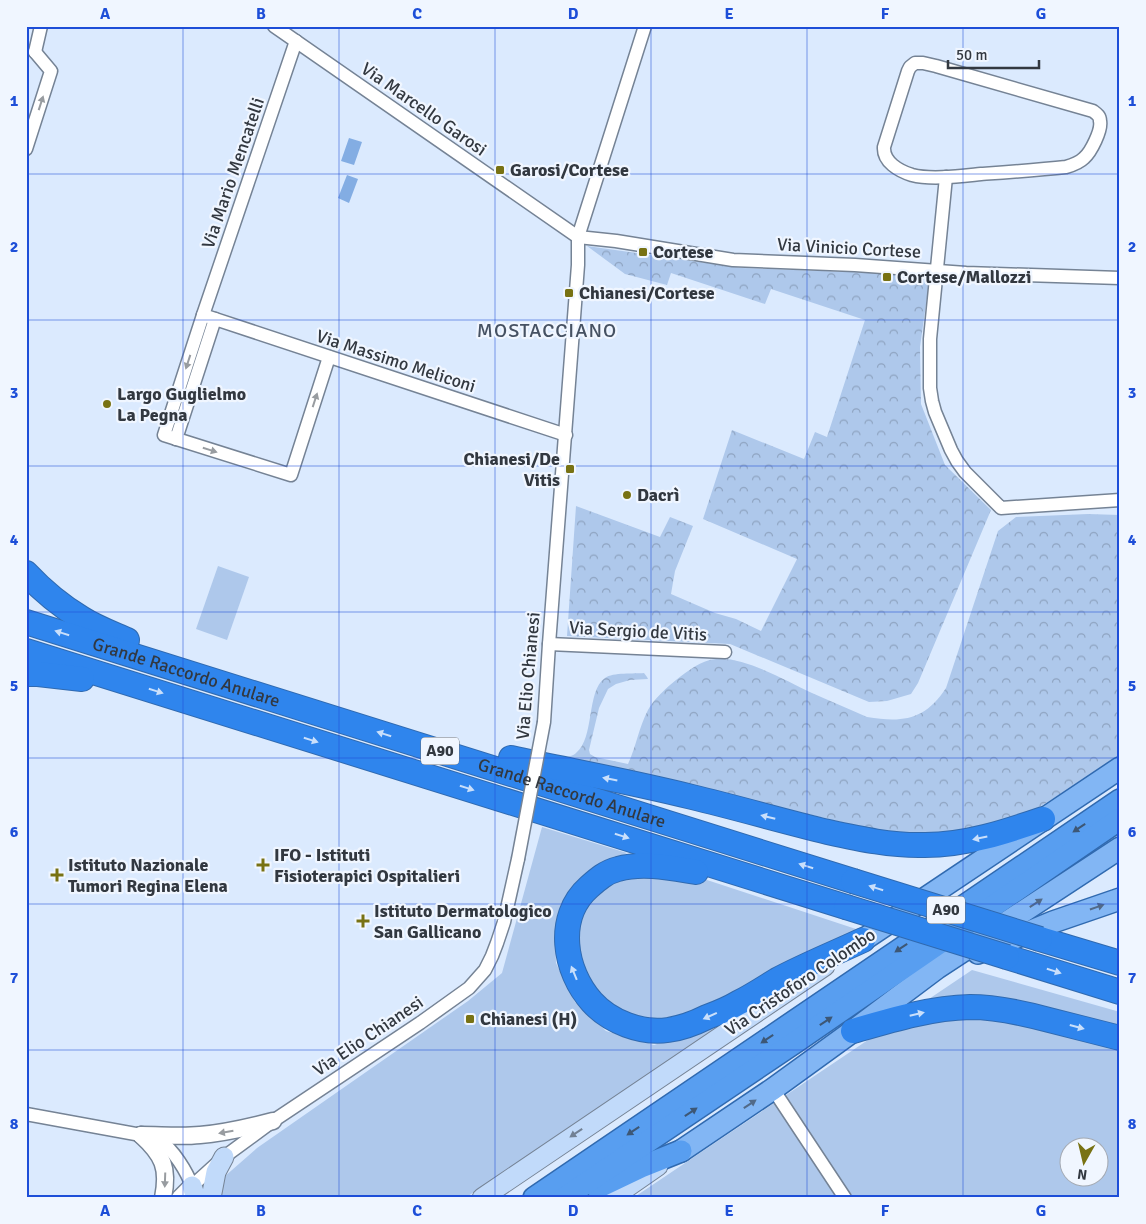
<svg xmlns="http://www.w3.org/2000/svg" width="1146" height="1224" viewBox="0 0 1146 1224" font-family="Signika,sans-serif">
<defs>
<pattern id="park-crowns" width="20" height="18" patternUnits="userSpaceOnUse" patternTransform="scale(1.25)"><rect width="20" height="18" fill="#aec8eb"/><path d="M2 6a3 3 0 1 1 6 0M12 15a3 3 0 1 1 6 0" fill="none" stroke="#8ea3c0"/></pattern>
</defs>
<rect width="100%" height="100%" fill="#dbeafe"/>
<g fill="#aec8eb" fill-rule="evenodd">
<path d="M218,566L249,577L227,640L196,629Z"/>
<path d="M542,827L627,853L596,870L567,899L555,931L556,963L575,1002L606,1031L654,1045L734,1018L465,1198H200L257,1148L468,1001L502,973Z"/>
<path d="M682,873L707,880L862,931L690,1017L658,1022L630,1020L593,996L575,955L582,906L607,881Z"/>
<path d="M972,970L1120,1012V1198H633ZM1068,1146H1098V1176H1068Z"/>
</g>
<g fill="url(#park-crowns)">
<path d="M587,246L742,268L930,275L920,347L921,404L945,465L991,510L918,683L911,694L887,701L869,702L730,644L567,636L576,506L660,537L670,517L693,526L675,571L671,594L715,613L736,619L761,631L797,559L703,519L732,430L804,459L815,432L827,437L865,320L771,289L765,304L671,273L667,285L625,274Z"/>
<path d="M1088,514L1120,515V756L1077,784L1036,809L996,826L932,834H909L871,829L566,757C570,756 573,756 576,753C595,738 586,691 605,678C613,672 634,674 644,673L647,677L648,679L630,680L616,684L608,689L599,708L589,750L590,754L595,757L628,764C636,747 639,727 648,710C653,700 667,687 676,680C688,671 701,660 716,659C744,656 786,681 812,693C830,701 849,709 867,717C903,723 925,720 946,688L998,531L1016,517Z"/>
</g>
<g fill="#83ade3">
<path d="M349,138L362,142L354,165L341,161Z"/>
<path d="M347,175L358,179L349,203L338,198Z"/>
</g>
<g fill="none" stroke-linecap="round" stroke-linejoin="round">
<g stroke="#758395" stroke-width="15">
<g id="minor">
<path d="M274,26L578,237L616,241L733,260L855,265L966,273L1120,278"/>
<path d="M296,41L203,315L566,435"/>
<path d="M35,52L41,26"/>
<path d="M915,63H923L936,66L1093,111C1097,114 1100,116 1100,121C1102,130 1091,152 1084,158C1079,163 1073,165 1066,167C1038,170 1009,172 981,174C961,176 931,180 912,175C899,171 883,162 884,147L908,71L910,67Z"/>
<path d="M26,149L51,71L35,52"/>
<path d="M946,177L930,339V388L932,401L935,412L951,450L957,461L965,472L1001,508L1120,500"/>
<path d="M203,315L164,435L291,475L329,357"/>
<path d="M176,439L215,319"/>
<path d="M549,644L725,652"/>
<path d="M544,722L549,644L578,265V237L645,26"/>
<path d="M773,1089L845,1198"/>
<path d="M26,1114L141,1135C147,1136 155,1137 160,1141C173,1149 187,1172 192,1186L224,1157L273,1121L420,1023L469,988L485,970L492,956L497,943L504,922L518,859"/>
</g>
</g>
<g stroke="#758395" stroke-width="19">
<g id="tertiary">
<path d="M141,1135C161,1135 181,1137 200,1135C225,1133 250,1127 273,1121"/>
<path d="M141,1135C163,1155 169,1168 163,1198"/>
<path d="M180,1198L192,1186"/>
</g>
</g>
<g stroke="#758395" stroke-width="21">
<g id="secondary">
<path d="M192,1186L196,1198"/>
<path d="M211,1198L216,1172L224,1157"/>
<path d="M482,1198L825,966"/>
<path d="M612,1198L658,1166"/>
</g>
</g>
<g stroke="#306ab0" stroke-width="24">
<g id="primary">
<path d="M863,940L1120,768"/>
<path d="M978,953L1053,922L1120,899"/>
<path d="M681,1151L773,1089L853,1031L937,968L1120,848"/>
</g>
</g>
<g stroke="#306ab0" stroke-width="24">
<g id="trunk">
<path d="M597,1188L641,1167L681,1151"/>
<path d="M534,1198L1120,800"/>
<path d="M564,1198L797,1041L1120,819"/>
</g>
</g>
<g stroke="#306ab0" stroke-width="26">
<g id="motorway">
<path d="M26,573C42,590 61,606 81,618C95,627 111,633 127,640"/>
<path id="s1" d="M26,622L853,881"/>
<path d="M26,651L846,907"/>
<path d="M26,674H38L82,679"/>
<path d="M511,758C571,771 632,782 692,797C738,808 782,821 828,832C860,839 892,846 925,845C966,845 1005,832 1043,819"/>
<path d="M696,872C671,868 643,862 618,869C606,872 598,879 589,887C555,917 564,971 592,1002C610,1022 642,1034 668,1030C682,1028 695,1023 707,1017C718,1013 728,1009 738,1003C752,996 764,988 777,980C805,965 835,953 863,940"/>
<path d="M1040,939L1120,963"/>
<path d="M1007,957L1120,992"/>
<path d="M853,1031C891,1020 930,1008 970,1007C996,1007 1023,1013 1049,1020C1073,1026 1096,1032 1120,1038"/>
</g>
</g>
<use href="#minor" stroke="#fff" stroke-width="12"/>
<use href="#tertiary" stroke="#fff" stroke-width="16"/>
<use href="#secondary" stroke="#c1dafa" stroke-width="19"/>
<use href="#primary" stroke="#82b6f4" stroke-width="21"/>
<use href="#trunk" stroke="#589ef0" stroke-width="21"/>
<use href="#motorway" stroke="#2f85ed" stroke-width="24"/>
<g stroke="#758395" stroke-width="15" stroke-linecap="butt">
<path id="minor-bridge" d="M518,859L544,722"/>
</g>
<g stroke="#306ab0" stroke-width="26" stroke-linecap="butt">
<g id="motorway-bridge">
<path d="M853,881L1040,939"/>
<path d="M846,907L1007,957"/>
</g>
</g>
<use href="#minor-bridge" stroke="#fff" stroke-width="12"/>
<use href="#motorway-bridge" stroke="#2f85ed" stroke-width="24"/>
</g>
<defs><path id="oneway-solid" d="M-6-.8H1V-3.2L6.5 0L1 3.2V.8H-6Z" transform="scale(1.25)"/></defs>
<g fill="#989ca0">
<use href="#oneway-solid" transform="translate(41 103) rotate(-72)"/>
<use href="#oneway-solid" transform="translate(188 362) rotate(108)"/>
<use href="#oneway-solid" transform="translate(315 400) rotate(-72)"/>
<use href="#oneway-solid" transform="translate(210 450) rotate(17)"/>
<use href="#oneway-solid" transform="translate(226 1132) rotate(170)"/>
<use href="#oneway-solid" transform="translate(165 1180) rotate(92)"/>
</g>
<g fill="#c9dffb">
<use href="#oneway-solid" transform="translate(62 633) rotate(-163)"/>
<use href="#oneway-solid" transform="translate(156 691) rotate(17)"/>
<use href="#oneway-solid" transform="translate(384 734) rotate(-163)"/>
<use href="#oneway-solid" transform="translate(311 740) rotate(17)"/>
<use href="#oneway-solid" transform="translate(610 779) rotate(-169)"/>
<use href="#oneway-solid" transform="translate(467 788) rotate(18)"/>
<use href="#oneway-solid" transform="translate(768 817) rotate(-166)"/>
<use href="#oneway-solid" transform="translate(622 836) rotate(17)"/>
<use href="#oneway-solid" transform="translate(980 838) rotate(168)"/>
<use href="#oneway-solid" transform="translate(806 866) rotate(-163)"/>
<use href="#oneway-solid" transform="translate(876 888) rotate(-163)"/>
<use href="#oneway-solid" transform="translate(1054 971) rotate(17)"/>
<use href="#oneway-solid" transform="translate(574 973) rotate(-112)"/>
<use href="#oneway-solid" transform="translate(917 1014) rotate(-13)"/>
<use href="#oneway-solid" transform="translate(710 1016) rotate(156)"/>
<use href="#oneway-solid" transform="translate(1077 1027) rotate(15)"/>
</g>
<g fill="#3d5775">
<use href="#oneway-solid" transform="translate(1079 828) rotate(146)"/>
<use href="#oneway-solid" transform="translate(901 948) rotate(146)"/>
<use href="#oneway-solid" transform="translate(826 1021) rotate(-34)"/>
<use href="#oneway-solid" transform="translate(767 1039) rotate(146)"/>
<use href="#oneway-solid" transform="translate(691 1112) rotate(-34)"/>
<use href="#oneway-solid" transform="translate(633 1131) rotate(146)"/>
</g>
<g fill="#526a88">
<use href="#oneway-solid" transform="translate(1036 903) rotate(-33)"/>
<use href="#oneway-solid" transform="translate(1097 907) rotate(-19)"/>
<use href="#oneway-solid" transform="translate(750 1104) rotate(-34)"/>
</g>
<use fill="#728194" href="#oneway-solid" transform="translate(576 1133) rotate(146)"/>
<path fill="none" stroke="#1d4ed8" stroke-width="1" stroke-opacity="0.55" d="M183,26V1198M339,26V1198M495,26V1198M651,26V1198M807,26V1198M963,26V1198M26,174H1120M26,320H1120M26,466H1120M26,612H1120M26,758H1120M26,904H1120M26,1050H1120"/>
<g fill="#787213" stroke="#f0f6ff" stroke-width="2">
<rect x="495" y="165" width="10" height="10" rx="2.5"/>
<rect x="638" y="247" width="10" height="10" rx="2.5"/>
<rect x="882" y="272" width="10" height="10" rx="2.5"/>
<rect x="564" y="288" width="10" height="10" rx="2.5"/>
<circle cx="107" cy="404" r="5"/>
<rect x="565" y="464" width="10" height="10" rx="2.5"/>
<circle cx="627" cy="495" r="5"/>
<path d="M260.5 857.5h5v5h5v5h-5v5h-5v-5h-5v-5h5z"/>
<path d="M54.5 867.5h5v5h5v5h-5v5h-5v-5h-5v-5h5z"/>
<path d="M360.5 913.5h5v5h5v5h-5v5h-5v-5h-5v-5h5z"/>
<rect x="465" y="1014" width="10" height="10" rx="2.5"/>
</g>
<g text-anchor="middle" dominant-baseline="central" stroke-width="4.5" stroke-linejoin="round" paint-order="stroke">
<g fill="#f0f6ff" stroke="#6b7179" stroke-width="1">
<rect x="421" y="737.5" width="38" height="27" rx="4"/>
<rect x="927" y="896.5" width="38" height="27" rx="4"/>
</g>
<g font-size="16" font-weight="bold" fill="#323840">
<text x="440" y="751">A90</text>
<text x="946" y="910">A90</text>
</g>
<g font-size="18" fill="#323840" stroke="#f0f6ff">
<text transform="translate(424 109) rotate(35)">Via Marcello Garosi</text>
<text transform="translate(233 173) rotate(-71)">Via Mario Mencatelli</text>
<text transform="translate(849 248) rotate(3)">Via Vinicio Cortese</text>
<text transform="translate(396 361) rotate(18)">Via Massimo Meliconi</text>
<text transform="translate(638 631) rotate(3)">Via Sergio de Vitis</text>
<text stroke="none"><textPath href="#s1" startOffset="168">Grande Raccordo Anulare</textPath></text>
<text transform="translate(528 676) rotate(-85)">Via Elio Chianesi</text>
<text stroke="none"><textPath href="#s1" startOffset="572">Grande Raccordo Anulare</textPath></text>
<text transform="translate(800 982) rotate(-34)">Via Cristoforo Colombo</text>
<text transform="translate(368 1036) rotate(-34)">Via Elio Chianesi</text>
</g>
<g font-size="18" font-weight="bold" fill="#323840" stroke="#f0f6ff" text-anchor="start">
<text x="510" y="170">Garosi/Cortese</text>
<text x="653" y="252">Cortese</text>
<text x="897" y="277">Cortese/Mallozzi</text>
<text x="579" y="293">Chianesi/Cortese</text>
<text x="117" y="394">Largo Guglielmo<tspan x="117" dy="21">La Pegna</tspan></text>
<text x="560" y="459" text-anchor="end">Chianesi/De<tspan x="560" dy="21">Vitis</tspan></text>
<text x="637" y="495">Dacrì</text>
<text x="274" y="855">IFO - Istituti<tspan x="274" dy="21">Fisioterapici Ospitalieri</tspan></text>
<text x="68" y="865">Istituto Nazionale<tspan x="68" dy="21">Tumori Regina Elena</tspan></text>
<text x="374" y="911">Istituto Dermatologico<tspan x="374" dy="21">San Gallicano</tspan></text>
<text x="480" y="1019">Chianesi (H)</text>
</g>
<g font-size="20" letter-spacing="1" fill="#465263" stroke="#f0f6ff">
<text x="547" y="330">MOSTACCIANO</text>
</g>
</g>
<rect width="1146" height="1224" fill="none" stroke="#f0f6ff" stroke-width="55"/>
<g transform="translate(1084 1162) rotate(188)"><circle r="24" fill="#f0f6ff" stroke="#a4aab3"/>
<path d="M0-4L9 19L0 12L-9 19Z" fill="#787213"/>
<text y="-8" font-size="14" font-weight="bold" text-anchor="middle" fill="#323840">N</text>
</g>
<path d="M948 60v8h91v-8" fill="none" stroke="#323840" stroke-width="2.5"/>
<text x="956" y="60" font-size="15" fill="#323840" stroke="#f0f6ff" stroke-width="4" paint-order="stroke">50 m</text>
<rect x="28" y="28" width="1090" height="1168" fill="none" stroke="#1d4ed8" stroke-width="2"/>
<g font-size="16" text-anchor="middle" font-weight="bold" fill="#1d4ed8">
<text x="105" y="19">A</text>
<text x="261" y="19">B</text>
<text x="417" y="19">C</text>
<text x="573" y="19">D</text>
<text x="729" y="19">E</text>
<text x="885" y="19">F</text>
<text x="1041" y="19">G</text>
<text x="14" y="106">1</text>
<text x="1132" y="106">1</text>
<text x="14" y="252">2</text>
<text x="1132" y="252">2</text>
<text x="14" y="398">3</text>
<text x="1132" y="398">3</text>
<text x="14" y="545">4</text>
<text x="1132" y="545">4</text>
<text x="14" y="691">5</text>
<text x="1132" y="691">5</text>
<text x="14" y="837">6</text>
<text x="1132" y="837">6</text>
<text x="14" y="983">7</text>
<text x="1132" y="983">7</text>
<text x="14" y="1129">8</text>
<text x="1132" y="1129">8</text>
<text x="105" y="1216">A</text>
<text x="261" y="1216">B</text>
<text x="417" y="1216">C</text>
<text x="573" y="1216">D</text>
<text x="729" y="1216">E</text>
<text x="885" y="1216">F</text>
<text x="1041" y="1216">G</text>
</g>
</svg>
